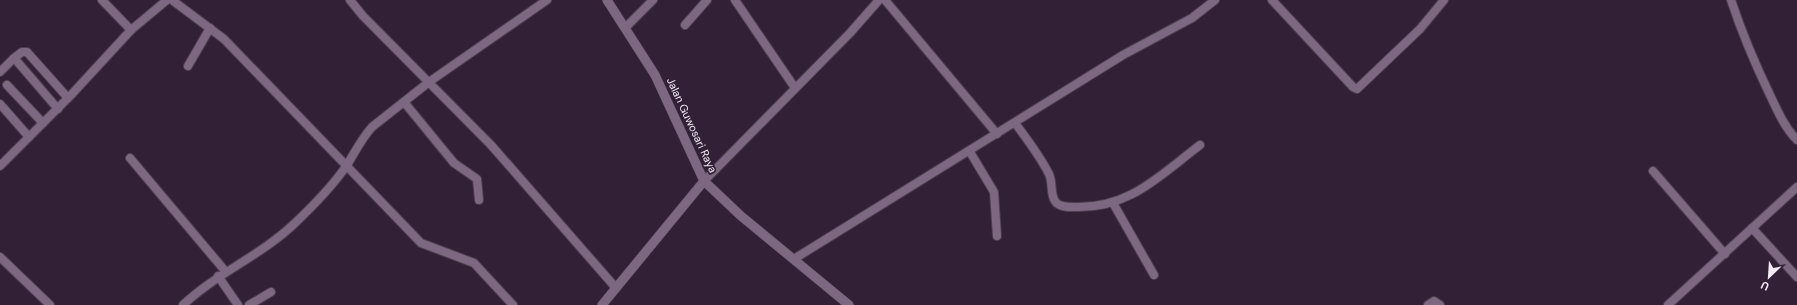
<svg xmlns="http://www.w3.org/2000/svg" width="1797" height="305" viewBox="0 0 1797 305" font-family="'DM Sans',sans-serif">
<rect width="100%" height="100%" fill="#322136"/>
<g fill="none" stroke-linecap="round" stroke-linejoin="round">
<g stroke="#4d3f51" stroke-width="10">
<g id="minor">
<path d="M102,0L131,30"/>
<path d="M172,0L224,39L421,243L474,263L513,305"/>
<path d="M350,0L363,16L491,145L616,288"/>
<path d="M735,0L795,88"/>
<path d="M885,0L997,134"/>
<path d="M1272,0L1353,87L1357,89L1420,29L1444,0"/>
<path d="M1731,0C1742,33 1755,64 1770,95C1777,110 1785,128 1797,140"/>
<path d="M685,25L707,0"/>
<path d="M626,27L653,0"/>
<path d="M14,58L22,52H27L68,98"/>
<path d="M188,66L210,28"/>
<path d="M0,72L13,59H15L58,109"/>
<path d="M7,85L43,123"/>
<path d="M404,102L454,163L477,179L479,200"/>
<path d="M0,104L29,137"/>
<path d="M1015,123C1027,139 1040,156 1049,174C1053,182 1050,194 1055,201C1058,207 1068,207 1074,207C1129,209 1159,176 1200,145"/>
<path d="M970,152L994,192L997,236"/>
<path d="M130,158L226,272"/>
<path d="M0,166L71,95L131,30L167,0"/>
<path d="M1653,171L1725,254"/>
<path d="M704,181L850,33L879,0"/>
<path d="M1113,203L1154,275"/>
<path d="M1752,228L1797,277"/>
<path d="M0,257L50,305"/>
<path d="M794,259L1123,55L1192,18L1215,0"/>
<path d="M218,276L238,305"/>
<path d="M183,305C217,273 260,256 294,224C313,206 332,187 347,165C355,152 362,138 372,127L429,82L547,0"/>
<path d="M249,305L271,292"/>
<path d="M1428,305L1434,301L1440,305"/>
<path d="M1668,305L1797,187"/>
</g>
</g>
<g stroke="#4d3f51" stroke-width="10">
<g id="tertiary">
<path d="M607,0L655,75L704,181L741,216L849,305"/>
<path d="M602,305L704,181"/>
</g>
</g>
<use href="#minor" stroke="#7c6981" stroke-width="8"/>
<use href="#tertiary" stroke="#7c6981" stroke-width="9"/>
</g>
<g text-anchor="middle" dominant-baseline="central" stroke-width="3.5" stroke-linejoin="round" paint-order="stroke">
<g font-size="11" fill="#f3e8f6" stroke="#322136">
<text transform="translate(692 125) rotate(65)">Jalan Guwosari Raya</text>
</g>
</g>
<g transform="translate(1769 277) rotate(205)" stroke="#322136" stroke-width="3" paint-order="stroke">
<path d="M0-3L7 15L0 10L-7 15Z" fill="#f3e8f6"/>
<text y="-6" font-size="11" font-weight="bold" text-anchor="middle" fill="#f3e8f6">U</text>
</g>
</svg>
